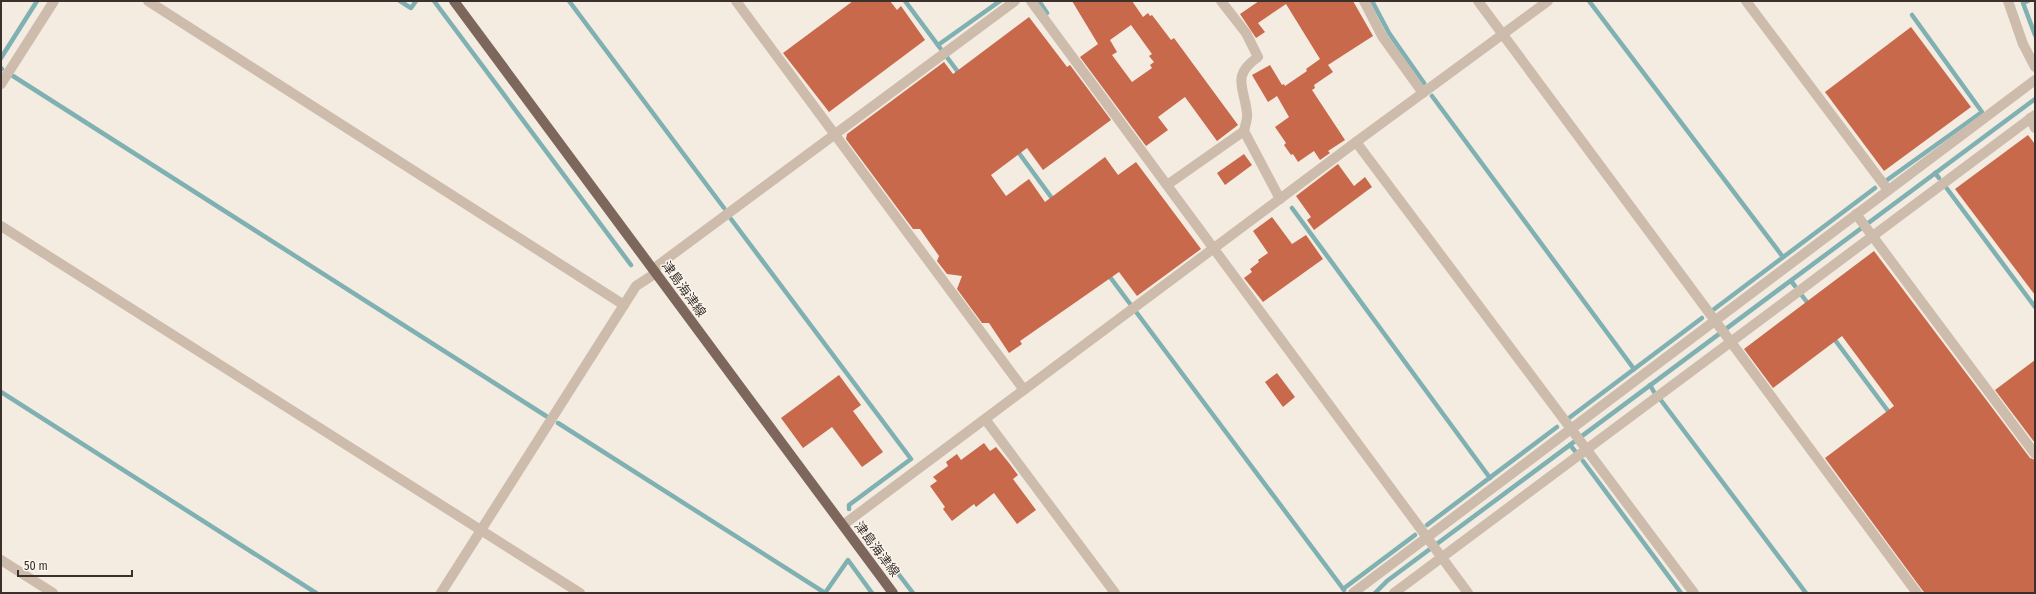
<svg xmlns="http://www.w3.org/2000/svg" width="2036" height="594" viewBox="0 0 2036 594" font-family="'Fira Sans Condensed','Noto Sans JP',sans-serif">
<rect width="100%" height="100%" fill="#f4ebe1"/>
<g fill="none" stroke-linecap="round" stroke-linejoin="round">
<g stroke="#7fb0b2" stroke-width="4.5">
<path d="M400,1L411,8L416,1"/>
<path d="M434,1L631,265"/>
<path d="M569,1L724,208"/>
<path d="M905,1L961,76"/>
<path d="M1039,1L1047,13"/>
<path d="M1372,1L1389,33L1424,83"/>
<path d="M1589,1L1783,257"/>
<path d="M2028,1L2023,3L2035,35"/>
<path d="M938,45L1000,1"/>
<path d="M1,58L37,1"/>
<path d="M1,68L2,69"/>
<path d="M13,76L546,416"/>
<path d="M1432,96L1634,369"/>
<path d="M1016,149L1054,201"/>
<path d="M1935,173L1939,178"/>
<path d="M1887,180L1982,112L1912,15"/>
<path d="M1945,186L2035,307"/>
<path d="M1292,208L1490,478"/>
<path d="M731,219L911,459L849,505V509"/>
<path d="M1107,273L1344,590"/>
<path d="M1791,281L1795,286"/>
<path d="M1800,293L1810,306"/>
<path d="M1713,310L1875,188"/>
<path d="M1832,336L1891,415"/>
<path d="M1650,385L1654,392"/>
<path d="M1,392L316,593"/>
<path d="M1660,399L1806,593"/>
<path d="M1569,418L1702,318"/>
<path d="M558,423L825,593L848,560L872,593"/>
<path d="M1570,445L1575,451"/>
<path d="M1583,461L1681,593"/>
<path d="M861,525L913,593"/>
<path d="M1427,525L1557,427"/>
<path d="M1343,589L1415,535"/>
<path d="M1375,593L1387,581L2035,99"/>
</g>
</g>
<g fill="#c8694b" fill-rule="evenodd">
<path d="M853,1H890L897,10L901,6L925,40L829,112L783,53Z"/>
<path d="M1072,1H1132L1143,17L1148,13L1150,16L1152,15L1171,40L1174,38L1238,125L1217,141L1185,97L1158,117L1168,130L1146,146L1080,57L1098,44ZM1131,25L1152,54L1149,56L1154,62L1150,65L1152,68L1132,82L1112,55L1117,52L1110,40Z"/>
<path d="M1259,1H1353L1373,36L1328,65L1333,72L1314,85L1315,88L1312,90L1345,140L1328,151L1330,153L1320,160L1314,151L1298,162L1293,154L1291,155L1284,145L1286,143L1275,127L1289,117L1277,96L1268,102L1252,75L1270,65L1282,85L1284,84L1285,86L1307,71L1306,69L1320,59L1286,4L1258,23L1265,32L1256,38L1240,14Z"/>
<path d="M1029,17L1067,67L1070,65L1111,120L1043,170L1027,148L991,175L1006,196L1029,179L1045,202L1105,157L1118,175L1136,162L1201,249L1137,296L1119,272L1020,341L1022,344L1009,353L989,323H982L957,289L962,276L947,274L937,261L939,256L920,229H913L846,139L847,134L944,62L953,74Z"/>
<path d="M1911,27L1971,107L1884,171L1825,92Z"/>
<path d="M2028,135L2035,144V295L1955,189Z"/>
<path d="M1244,154L1252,165L1225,185L1217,173Z"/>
<path d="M1338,164L1354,186L1365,177L1372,187L1314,230L1307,220L1311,217L1296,196Z"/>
<path d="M1272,217L1292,244L1306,235L1323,259L1263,302L1244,278L1252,272L1250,269L1259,262L1258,260L1268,253L1253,231Z"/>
<path d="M1874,251L2030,458L2035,460V593H1925L1923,591L1825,458L1894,406L1842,336L1773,388L1744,349Z"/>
<path d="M2035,360V443L1995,390Z"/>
<path d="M1277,373L1295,397L1283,407L1265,382Z"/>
<path d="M839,375L861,405L853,411L883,452L862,467L832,427L803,448L781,418Z"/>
<path d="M984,443L990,451L996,447L1009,463L1018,475L1013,479L1036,510L1017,524L994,493L976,507L974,504L952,521L943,509L945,507L930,486L937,481L933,477L948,466L946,462L957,454L961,460Z"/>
</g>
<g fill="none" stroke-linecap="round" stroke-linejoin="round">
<g stroke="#cdbbac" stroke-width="10">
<path d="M148,1L624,305"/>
<path d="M736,1L1024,390"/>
<path d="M1031,1L1468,593"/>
<path d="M1221,1L1246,33L1258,57C1231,76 1244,86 1247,113C1248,118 1245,126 1244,131"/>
<path d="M1364,1L1382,36L1423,93"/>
<path d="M1478,1L1917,593"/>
<path d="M1746,1L1888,190"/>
<path d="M2008,1L2023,44L2035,67"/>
<path d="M1,84L54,1"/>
<path d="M2030,118L2035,128"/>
<path d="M1356,142L1694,593"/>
<path d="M1167,185L1244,131L1280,199"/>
<path d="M1856,214L2035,454"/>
<path d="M1,226L580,593"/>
<path d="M653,269L1015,1"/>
<path d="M985,419L1115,593"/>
<path d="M843,525L1356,142L1548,1"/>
<path d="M1,560L53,593"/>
<path d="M441,593L636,286L656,273"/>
<path d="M1353,593L2035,80"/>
<path d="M1394,593L2035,115"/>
</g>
<path stroke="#7d675c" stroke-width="10" d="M454,1L893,593"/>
</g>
<g text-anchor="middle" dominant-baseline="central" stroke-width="3" stroke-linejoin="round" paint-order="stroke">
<g font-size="13" fill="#3b302b" stroke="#fbf5ee">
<text transform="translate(684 289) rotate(54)">津島海津線</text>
<text transform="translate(877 549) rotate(53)">津島海津線</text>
</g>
</g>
<rect width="2036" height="594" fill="none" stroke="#3b302b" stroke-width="4"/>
<path d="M18 570v6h114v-6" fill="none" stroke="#3b302b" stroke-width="2"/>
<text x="24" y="570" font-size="12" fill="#3b302b" stroke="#fbf5ee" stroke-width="3" paint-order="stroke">50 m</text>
</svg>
